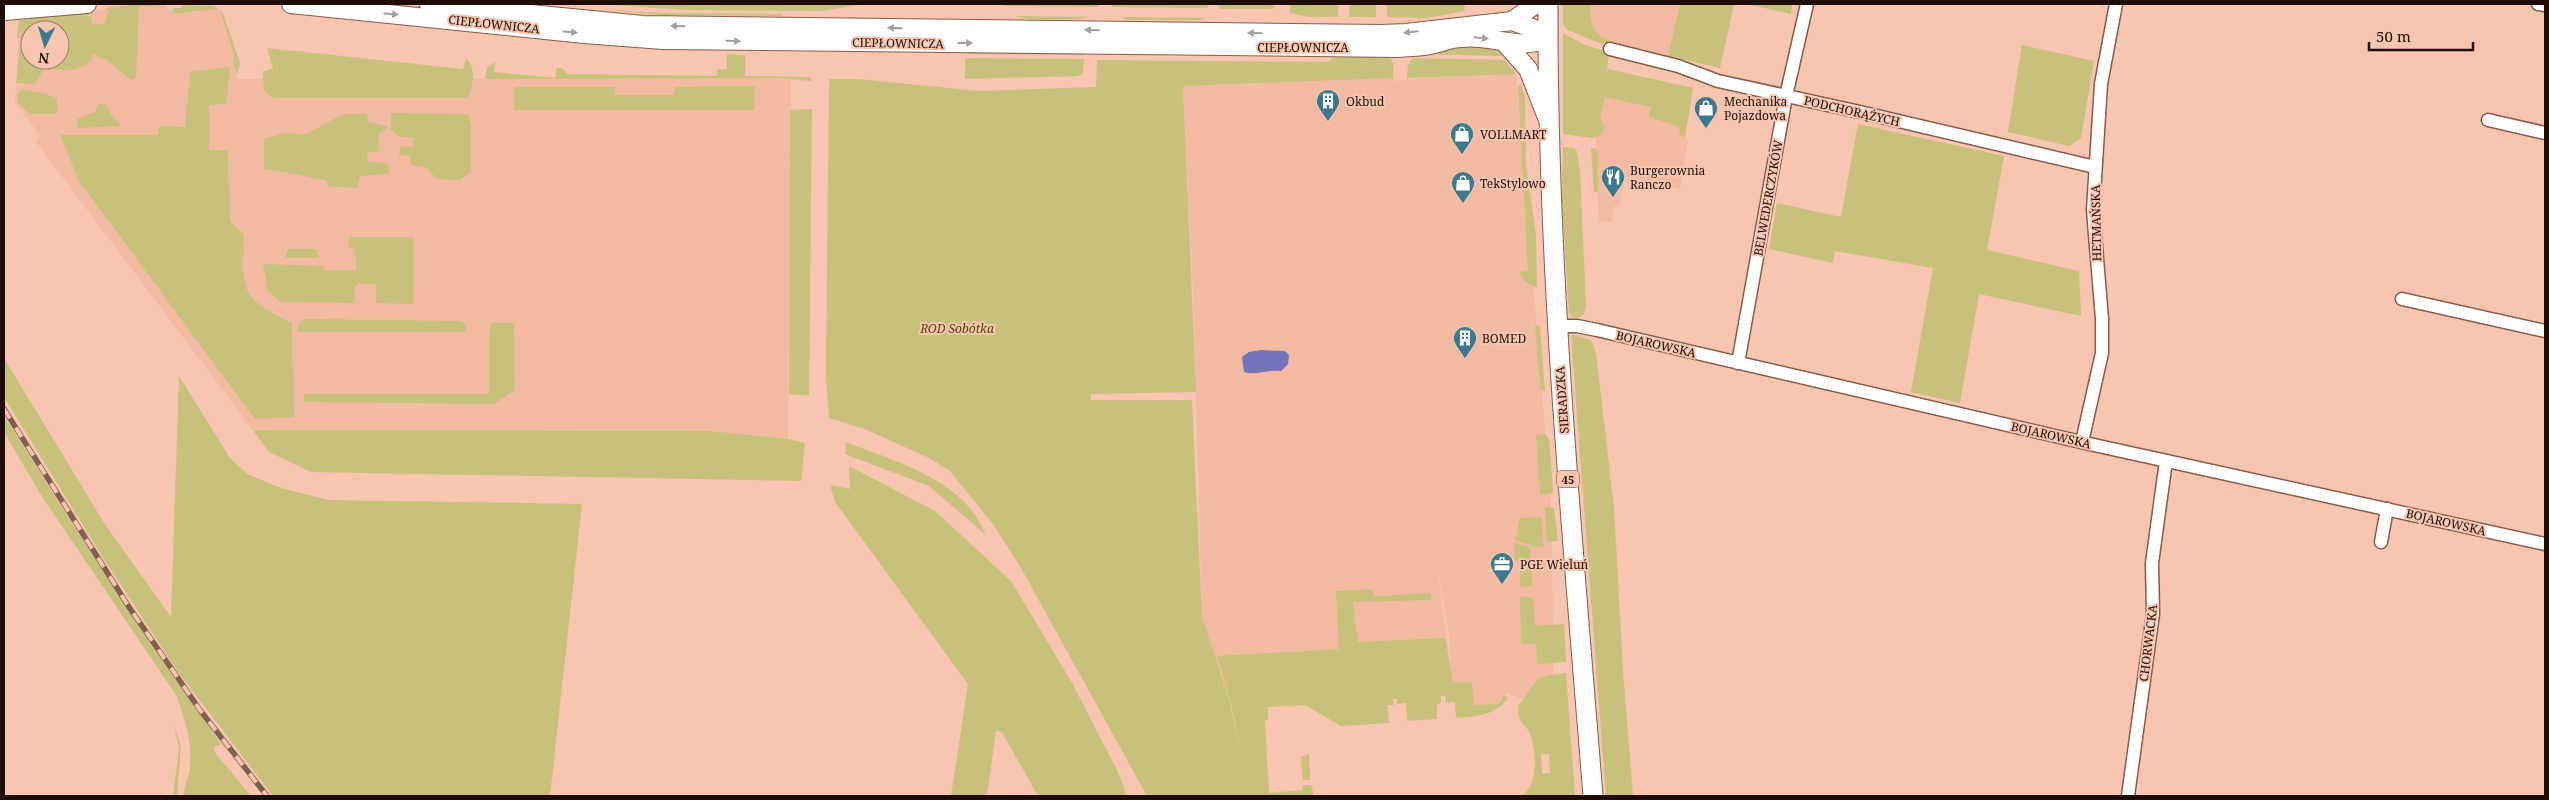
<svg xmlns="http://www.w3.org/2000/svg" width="2549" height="800" viewBox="0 0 2549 800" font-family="'Noto Serif',serif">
<rect width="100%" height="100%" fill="#f7c5b0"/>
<g fill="#f3baa2" fill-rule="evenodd">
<path d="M166,4L167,9H173V14L215,9L220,11L234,54L233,64L238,79L780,78L791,81L788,439L711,431L253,430L36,142L41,136L15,103L20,26L32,25L37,18ZM30,30H60V60H30Z"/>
<path d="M1590,4H1680L1668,56L1628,48L1597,35L1590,20Z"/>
<path d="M1607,69L1693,88L1685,138L1688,140L1680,189L1618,175V183L1623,184L1619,207L1614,206L1612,222L1599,221L1597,170L1594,78Z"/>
<path d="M1516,74L1551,501L1554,699L1527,701L1506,693L1499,704L1474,706L1472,682L1229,699L1202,617L1193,288L1183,86L1393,78V81L1455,75ZM1437,564L1449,636L1451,672Z"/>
</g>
<g fill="#c7c17c" fill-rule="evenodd">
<path d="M142,4H178L139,7L136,78L131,80L106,59L104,60L93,53L92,60C73,76 63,67 43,70L35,84L16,83L22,26L19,38H17L19,18L90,10L91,12L64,15L87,14L92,19V24H104L109,10H105L108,7ZM30,30H60V60H30Z"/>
<path d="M599,4H884H863L823,11L684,10Z"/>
<path d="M1003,4H1099L1098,7L1005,6Z"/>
<path d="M1112,4H1208V8L1112,7Z"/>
<path d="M1219,4H1275L1273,9H1219Z"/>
<path d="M1290,4H1338V17H1309L1290,13Z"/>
<path d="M1376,4V17H1349L1350,5Z"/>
<path d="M1465,4L1464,11L1428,18L1387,17V5Z"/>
<path d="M1563,4H1590C1590,23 1592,35 1611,41L1610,47L1567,30L1563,24Z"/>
<path d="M1680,4H1734L1720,68L1668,56Z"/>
<path d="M1746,4H1792L1791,14Z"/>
<path d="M182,5L214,6L223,13L240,63L237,75L233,64L234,54L220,11L215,9L173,14V8H182Z"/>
<path d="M600,9L661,13L780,14L783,16L661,15Z"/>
<path d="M1015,16L1089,17C1079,21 1023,20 1015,16Z"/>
<path d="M1120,17L1205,18L1200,20H1127Z"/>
<path d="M1563,33L1583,44L1609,53L1607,69L1693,88L1685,137L1679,135L1680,127L1649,117L1651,107L1605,97L1600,117L1605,128L1601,135L1593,138L1563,134Z"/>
<path d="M2022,45L2094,61L2081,138L2069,146L2008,132Z"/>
<path d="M1462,46H1483L1502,51L1501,56L1416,54Z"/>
<path d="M267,48L463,69L466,59C476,65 474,89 467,98H273L264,91L263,72L273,68Z"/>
<path d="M972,48L1080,50L1083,55L966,54Z"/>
<path d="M727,54L745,55V76L811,77V81L780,78L485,79L487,68L495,62L494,72L555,78L557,68H562L567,74L717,76V70L727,69Z"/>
<path d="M1334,57H1390L1393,64V78L1183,86L1196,392L1091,394V400H1192L1202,617L1229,699L1242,758L1230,699L1217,656L1339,649L1336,591L1372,589L1374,596L1431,593V600L1353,602L1358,642L1445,638L1453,683L1472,682L1474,705L1499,704L1504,695L1508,698C1495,716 1477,716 1456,718L1455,702L1446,703L1445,696H1441V703L1437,704V719L1407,721L1406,703L1397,704V699H1393L1394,705H1387L1389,723L1341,726L1305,705L1268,707V720L1265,721L1269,793L1302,790V785H1311L1314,796H1147L1021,568L993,524L949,470L927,457L865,429L829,418L826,375L829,79H858L978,91L1096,87L1097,60L1328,62Z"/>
<path d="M965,58L1084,59L1083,73L1078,76L965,79Z"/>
<path d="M1412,58L1504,60L1516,74L1407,78L1408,66Z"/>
<path d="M230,67L226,104L209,105V150H228L230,221L244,235C242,290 239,298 292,323L294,417L255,419L79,181L60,135H158L159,126L185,127L190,72Z"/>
<path d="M1518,85H1521L1525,99L1526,165L1536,236L1537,288L1526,282L1518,272L1528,271Z"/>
<path d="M755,86L754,110H514L515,87H615V95H674L675,87Z"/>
<path d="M21,89L43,93L57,98V114H30L18,103V95Z"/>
<path d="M99,103L107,105L111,115L122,126L77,128V119L95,112Z"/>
<path d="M812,109L809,396L789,394L790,110Z"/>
<path d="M391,113L468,114L471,127V172L460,180L437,179L427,168L411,165L410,156L399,155L400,146L413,147V137H399L391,130Z"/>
<path d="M343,114H367L368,122L387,126V129L379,133V151L368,152L367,161L388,164L389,174L360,176L357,188L328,186L326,180L264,169V139L285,133L304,135Z"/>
<path d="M1858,124L2004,156L1987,250L2079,271L2081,316L1979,294L1960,403L1911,392L1933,268L1835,251L1833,263L1769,249L1777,203L1841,217Z"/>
<path d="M1563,147L1573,148L1577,151L1580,172L1586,307L1584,314L1578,318L1572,317L1569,313L1562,201Z"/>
<path d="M1591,148L1597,149L1598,192H1594Z"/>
<path d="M349,237H413V304L376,303V285L359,283L355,286V303L281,302L268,291L263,264L323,266L324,270L356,271L355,249L348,248Z"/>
<path d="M288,249H316L319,258H285Z"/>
<path d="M304,319L461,321L466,325V332H297L299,323Z"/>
<path d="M491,323H514L515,390L494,404L304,402V394H489V338Z"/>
<path d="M1535,325L1540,326L1545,392L1540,389Z"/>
<path d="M1574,335L1591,340L1596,353L1614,508L1623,671L1633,796H1606L1571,336Z"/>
<path d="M4,358L104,523L171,617L179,376L230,458L247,474L281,488L328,500L582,504L550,796H273L178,672L100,553L4,397Z"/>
<path d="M4,416L79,534L221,744L213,748L216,754L251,796H183C184,788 187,781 189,773C194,747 185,718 176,695L43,498L4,432Z"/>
<path d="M253,430L711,431L788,439L805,443L801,481L311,472L269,452Z"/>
<path d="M1544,434L1549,438L1553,489V493L1540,495L1536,435Z"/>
<path d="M846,442C889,459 939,473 970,508C977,516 981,526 986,535L929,486L845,454Z"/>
<path d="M849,466L935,511L1011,581L1072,683L1118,772L1127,796H1038L1002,732L996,731L987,796H951L968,684L835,502L830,485L850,489Z"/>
<path d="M1545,507L1554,508L1558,541L1547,542Z"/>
<path d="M1541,517L1544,546L1535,547L1515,540L1520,518Z"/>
<path d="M1514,543L1530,547L1532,586L1520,587V561L1515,560Z"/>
<path d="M1520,596L1533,598L1535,626L1564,624L1566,662L1537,664L1536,644H1521Z"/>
<path d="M1566,673L1575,796H1520C1539,789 1536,752 1531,736C1529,728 1521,724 1519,717C1518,714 1518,709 1518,706C1539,681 1530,676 1566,673ZM1539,754H1549L1550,773L1542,774L1541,754Z"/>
<path d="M174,725L181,746L177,796H173L179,749Z"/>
<path d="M1309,754L1310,780H1303L1301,757Z"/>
</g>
<path fill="#7472bb" d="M1261,350L1285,351L1289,355L1288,364L1281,371C1269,369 1254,376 1244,372L1242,357L1249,352Z"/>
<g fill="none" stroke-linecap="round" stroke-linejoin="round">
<g stroke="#885c4a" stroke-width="15">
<g id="street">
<path d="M2538,4L2545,5"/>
<path d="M1610,49L1678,66L1718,81L1860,112L2095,167"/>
<path d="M2488,120L2545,133"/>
<path d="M2402,299L2545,331"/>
<path d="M1557,326H1577L1597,330L2094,445L2545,544"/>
<path d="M1738,363L1786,96L1807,4"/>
<path d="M2082,442L2102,353V319L2093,210L2101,84L2116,4"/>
<path d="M2381,542L2387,509"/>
<path d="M2128,796L2153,614L2152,563L2166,461"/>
</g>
</g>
<g stroke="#885c4a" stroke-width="20">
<g id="secondary">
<path d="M291,4L584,34L663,40L1399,48C1411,47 1423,47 1434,44C1443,42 1452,38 1461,38C1492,34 1518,52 1548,38"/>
<path d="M429,4L643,25L1381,34L1406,33L1512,21L1536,4"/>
<path d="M4,11L87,4"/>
<path d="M1512,21L1532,28L1548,38"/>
<path d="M1505,43L1528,69L1548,120"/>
</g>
</g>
<g stroke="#885c4a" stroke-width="21">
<path id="primary" d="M1548,4C1547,269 1572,532 1593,796"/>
</g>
<use href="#street" stroke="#fff" stroke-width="12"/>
<use href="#secondary" stroke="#fff" stroke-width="18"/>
<use href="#primary" stroke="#fff" stroke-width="19"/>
<g stroke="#7f6053" stroke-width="5.5">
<path id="rail" d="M4,409L129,607L200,710L267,796"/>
</g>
<use href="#rail" stroke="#f7c5b0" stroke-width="4" stroke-dasharray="11" stroke-linecap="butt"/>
</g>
<defs><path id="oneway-solid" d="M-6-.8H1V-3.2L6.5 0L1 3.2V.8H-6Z" transform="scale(1.25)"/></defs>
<g fill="#a59e9c">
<use href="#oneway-solid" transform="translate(391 14) rotate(6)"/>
<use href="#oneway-solid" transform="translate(678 26) rotate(-179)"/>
<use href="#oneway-solid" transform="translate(895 28) rotate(-179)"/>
<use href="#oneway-solid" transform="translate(1092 30) rotate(-179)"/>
<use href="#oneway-solid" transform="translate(570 32) rotate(6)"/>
<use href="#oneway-solid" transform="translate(1411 32) rotate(173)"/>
<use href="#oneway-solid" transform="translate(1255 33) rotate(-179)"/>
<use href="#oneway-solid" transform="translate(1481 38) rotate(5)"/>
<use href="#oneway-solid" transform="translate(733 41) rotate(1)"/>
<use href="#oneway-solid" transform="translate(965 43)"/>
</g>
<defs>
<g id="building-pin" transform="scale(1.25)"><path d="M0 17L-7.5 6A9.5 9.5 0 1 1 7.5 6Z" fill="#3b798f" stroke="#f7c5b0"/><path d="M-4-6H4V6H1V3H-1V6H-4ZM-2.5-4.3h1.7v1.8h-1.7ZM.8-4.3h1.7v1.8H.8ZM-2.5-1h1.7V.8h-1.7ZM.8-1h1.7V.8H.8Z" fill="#fff"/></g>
<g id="shop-pin" transform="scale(1.25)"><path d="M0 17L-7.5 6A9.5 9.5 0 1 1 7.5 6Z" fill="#3b798f" stroke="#f7c5b0"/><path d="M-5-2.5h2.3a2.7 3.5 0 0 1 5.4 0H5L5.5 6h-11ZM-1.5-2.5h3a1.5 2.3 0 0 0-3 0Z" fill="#fff"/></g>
<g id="restaurant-pin" transform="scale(1.25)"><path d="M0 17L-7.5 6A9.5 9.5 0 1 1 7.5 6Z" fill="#3b798f" stroke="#f7c5b0"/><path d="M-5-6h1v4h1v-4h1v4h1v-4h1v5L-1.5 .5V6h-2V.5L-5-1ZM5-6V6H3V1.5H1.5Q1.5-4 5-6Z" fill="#fff"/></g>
<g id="office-pin" transform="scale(1.25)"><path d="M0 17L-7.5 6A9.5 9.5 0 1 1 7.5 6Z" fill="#3b798f" stroke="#f7c5b0"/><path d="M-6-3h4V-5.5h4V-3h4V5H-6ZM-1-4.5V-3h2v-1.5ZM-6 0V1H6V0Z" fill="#fff"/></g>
</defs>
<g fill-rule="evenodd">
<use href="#building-pin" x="1328" y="101"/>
<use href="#shop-pin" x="1706" y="108"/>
<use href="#shop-pin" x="1462" y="134"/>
<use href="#restaurant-pin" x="1613" y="177"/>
<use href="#shop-pin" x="1463" y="183"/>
<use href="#building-pin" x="1465" y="338"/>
<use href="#office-pin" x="1502" y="564"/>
</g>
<g text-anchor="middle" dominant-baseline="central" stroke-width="4" stroke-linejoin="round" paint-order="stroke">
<rect fill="#f7c5b0" stroke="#5f443a" stroke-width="1" x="1557" y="470.5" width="22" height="17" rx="4"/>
<g font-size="11" font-weight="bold" fill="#1e0d07">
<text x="1568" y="479">45</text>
</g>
<g font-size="12" fill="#1e0d07" stroke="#f7c5b0">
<text transform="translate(494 24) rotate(6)">CIEPŁOWNICZA</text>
<text transform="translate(898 43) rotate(1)">CIEPŁOWNICZA</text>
<text x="1303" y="47">CIEPŁOWNICZA</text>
<text transform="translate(1852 111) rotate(13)">PODCHORĄŻYCH</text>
<text transform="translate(1768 198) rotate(-80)">BELWEDERCZYKÓW</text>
<text transform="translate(2096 223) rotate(-91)">HETMAŃSKA</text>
<text transform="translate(1656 344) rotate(13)">BOJAROWSKA</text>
<text transform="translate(1562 400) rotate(-94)">SIERADZKA</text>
<text transform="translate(2051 435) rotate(13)">BOJAROWSKA</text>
<text transform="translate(2446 522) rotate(13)">BOJAROWSKA</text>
<text transform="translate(2148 643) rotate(-83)">CHORWACKA</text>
</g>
<g font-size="12" fill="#1e0d07" stroke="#f7c5b0" text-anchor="start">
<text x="1346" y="101">Okbud</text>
<text x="1724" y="101">Mechanika<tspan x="1724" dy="14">Pojazdowa</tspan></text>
<text x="1480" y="134">VOLLMART</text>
<text x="1630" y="170">Burgerownia<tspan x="1630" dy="14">Ranczo</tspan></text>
<text x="1480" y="183">TekStylowo</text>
<text x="1482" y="338">BOMED</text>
<text x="1520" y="564">PGE Wieluń</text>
</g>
<g font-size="12" font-style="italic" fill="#4e4800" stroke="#f7c5b0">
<text x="957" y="328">ROD Sobótka</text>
</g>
</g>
<rect width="2549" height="800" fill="none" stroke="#1e0d07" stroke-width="10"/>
<g transform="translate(45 45) rotate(185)"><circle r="24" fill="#f7c5b0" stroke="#a07b6c"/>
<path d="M0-4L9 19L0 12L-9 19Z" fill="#3b798f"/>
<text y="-8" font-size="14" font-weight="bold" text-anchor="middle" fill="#1e0d07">N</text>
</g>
<path d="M2369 42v8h104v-8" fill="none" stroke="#1e0d07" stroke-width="2.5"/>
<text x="2376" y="42" font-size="15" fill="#1e0d07" stroke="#f7c5b0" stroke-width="4" paint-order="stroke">50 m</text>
</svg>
